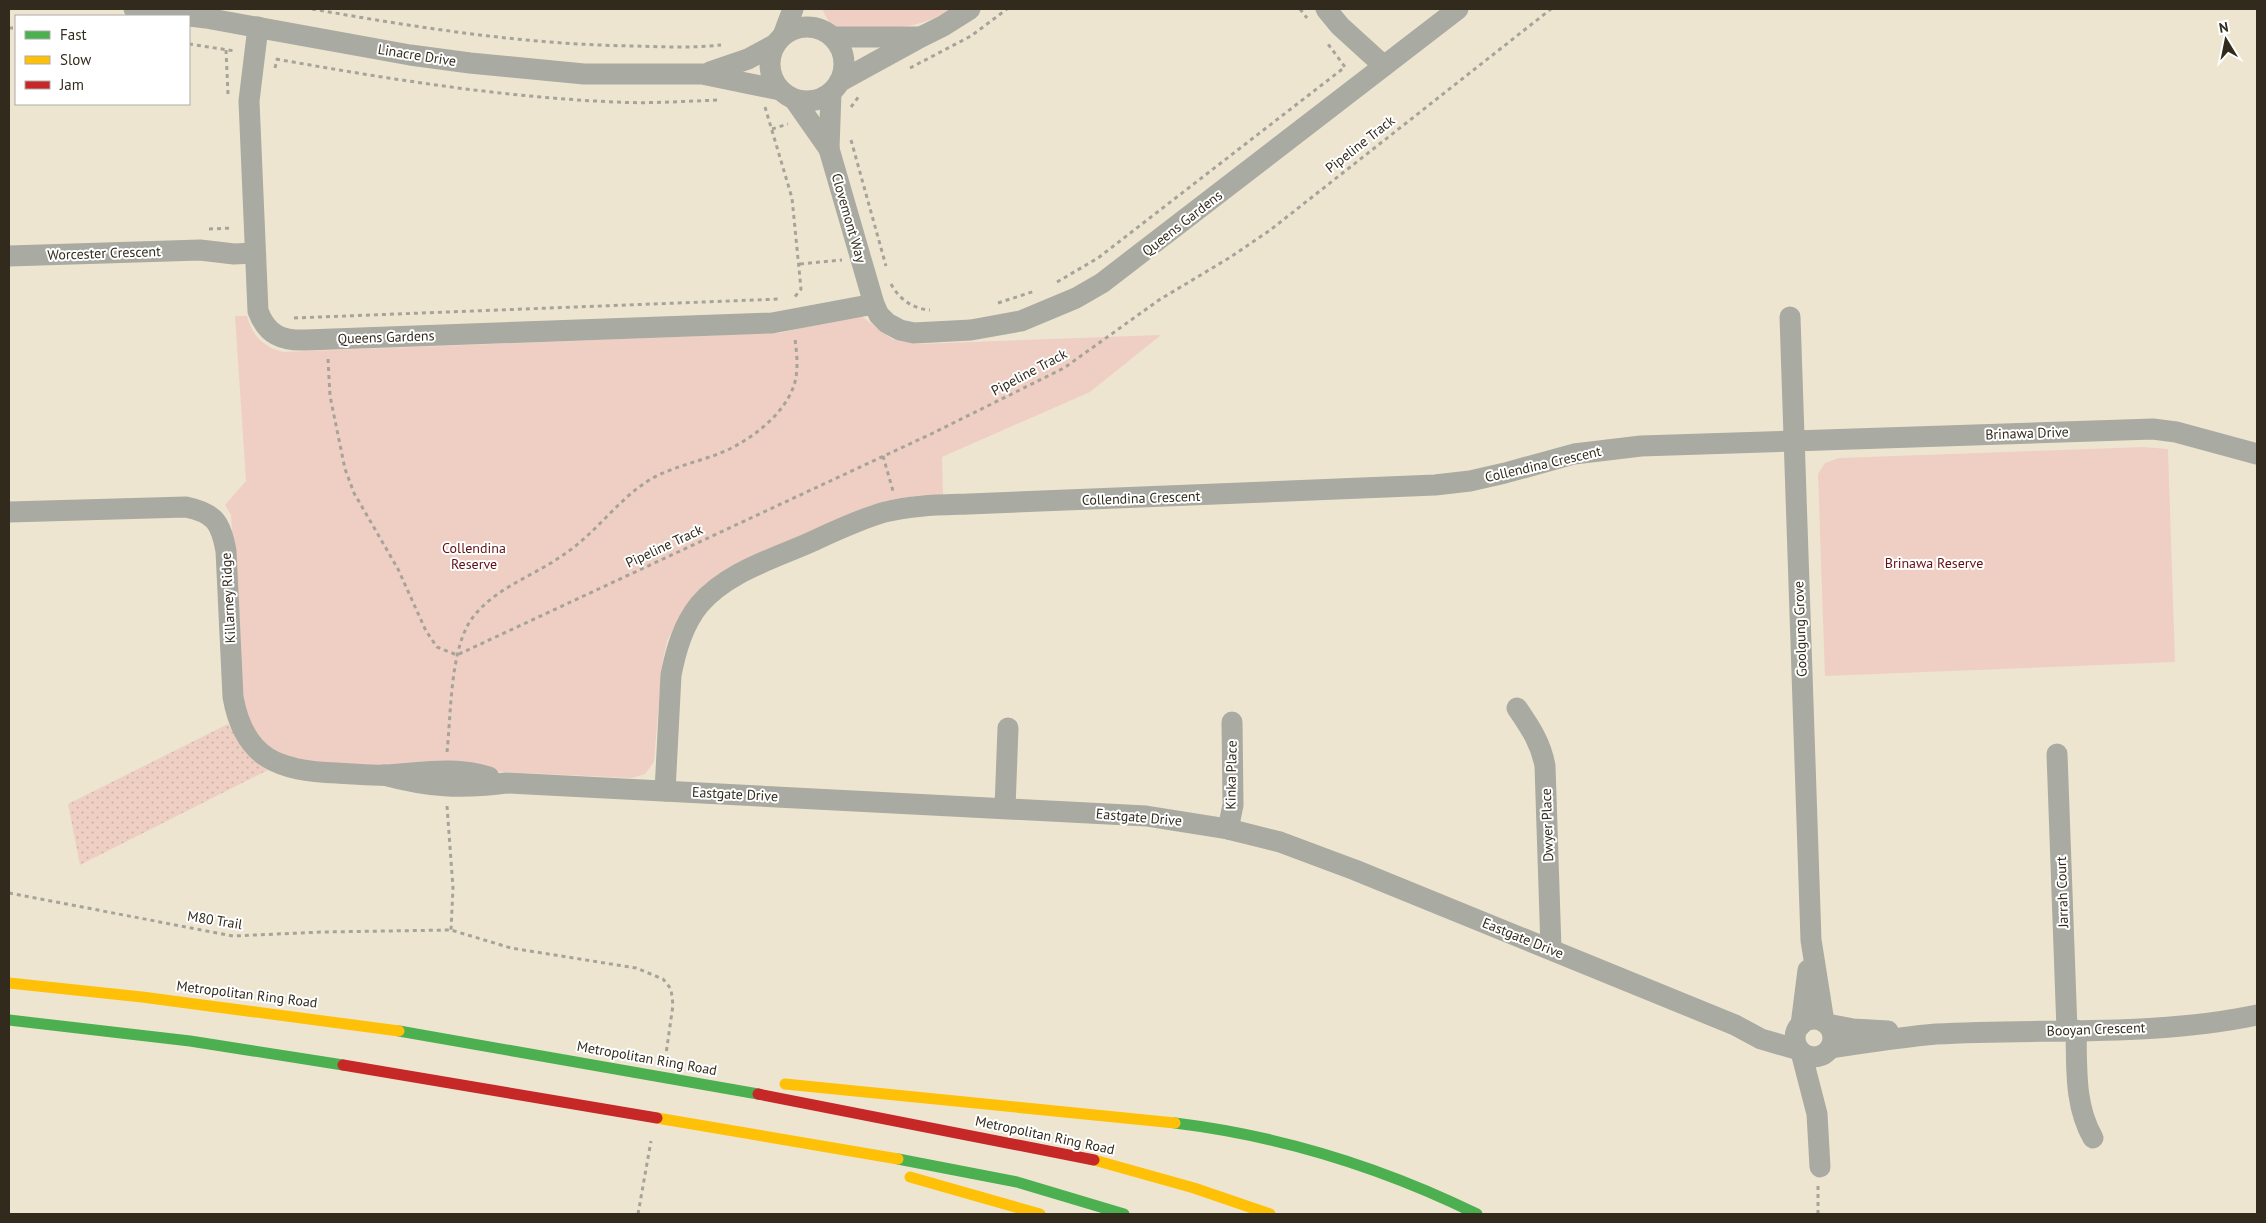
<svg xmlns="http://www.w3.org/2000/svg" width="2266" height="1223" viewBox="0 0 2266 1223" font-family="'PT Sans',sans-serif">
<defs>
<pattern id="grass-dots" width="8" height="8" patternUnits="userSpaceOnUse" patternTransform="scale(1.25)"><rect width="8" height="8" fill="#efcfc3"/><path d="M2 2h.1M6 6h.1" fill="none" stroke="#cdb2a7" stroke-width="1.8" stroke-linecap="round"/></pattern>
</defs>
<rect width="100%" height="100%" fill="#eee5d1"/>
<path fill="url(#grass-dots)" d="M228,724L244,751L268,770L80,865L68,804Z"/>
<g fill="#efcfc3">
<path d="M822,9H951C917,32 876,29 837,29L830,24Z"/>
<path d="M235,316H247C252,335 263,347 283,352L780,333L847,317L861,316L892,339L917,344L1161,335L1090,392L942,457L943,495L914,496L885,501L737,563L704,585L683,610L667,641L662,665L654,762L645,774L632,778L314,763L292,759L266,745L250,724L242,694L231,515L225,505L246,481Z"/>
<path d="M2143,447L2168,449L2175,662L1825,676L1818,474L1825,463L1839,458Z"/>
</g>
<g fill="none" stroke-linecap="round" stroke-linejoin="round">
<g stroke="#a6a49a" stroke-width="3" stroke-dasharray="4 4" stroke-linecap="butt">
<path d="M312,9C420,28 528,45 638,46C665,47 694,48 721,45"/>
<path d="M1300,9L1307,18"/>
<path d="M9,28H16"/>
<path d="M189,44L235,51"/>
<path d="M226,50L228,94"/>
<path d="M276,59C388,79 500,97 615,102C650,104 686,101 721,100"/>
<path d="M275,68L277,59"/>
<path d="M910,68L971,36L1007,9"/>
<path d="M765,107L792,198L801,289L794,298"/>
<path d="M851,107L859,96"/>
<path d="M772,129L788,124"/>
<path d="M851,140L886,266"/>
<path d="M209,229L233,228"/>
<path d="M800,264L842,260"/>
<path d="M1057,282L1098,258L1345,67L1328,44"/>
<path d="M891,284C899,299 913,309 930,310"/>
<path d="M998,303L1035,291"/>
<path d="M294,318L780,299"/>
<path d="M328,359L330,396L345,469L354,493L398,569L426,631L437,647L457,655L931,434L1064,368L1159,300L1229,258L1269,231L1551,9"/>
<path d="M883,456L893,491"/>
<path d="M447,752C451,715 450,655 469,623C490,589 535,576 566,553C597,532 619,498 651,479C672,467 697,462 718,454C747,443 782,417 793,388C799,373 797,355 795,339"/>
<path d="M447,806L453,888L451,930"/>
<path d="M9,893L233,936L322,932L451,930L511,948L636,968L663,979L671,989L673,1005L666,1054"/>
<path d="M638,1214L651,1141"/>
<path d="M1818,1214V1185"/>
</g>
<g stroke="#a9aaa1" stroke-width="21">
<path d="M134,9L206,18L410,55L470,63L584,74H702L780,90"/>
<path d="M1326,9L1340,26L1384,66"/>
<circle cx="807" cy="64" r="37"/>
<path d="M258,27L249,101L258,311C267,335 282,341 306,340L772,323L874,304"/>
<path d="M784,33L793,9"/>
<path d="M833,37H920"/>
<path d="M710,72L748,59L774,45"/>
<path d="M839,82L921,37L943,26L970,9"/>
<path d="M831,93L829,149L874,304L879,315L887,323L900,330L914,333L971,330L1021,321L1076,298L1102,283L1458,9"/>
<path d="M794,99L829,149"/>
<path d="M9,256L200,250L234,254L255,253"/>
<path d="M1790,317L1811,940L1824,1022"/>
<path d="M9,512L186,507C215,513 221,523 226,551L233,697C244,759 279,771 337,773C353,774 370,776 387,775C421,773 454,766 489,777"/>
<path d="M1517,708C1530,727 1541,743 1545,766L1551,949"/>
<path d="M2057,754L2067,1030"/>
<path d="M384,775C429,787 460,789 506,783L1146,816L1228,829L1280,842L1355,870L1735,1025L1761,1039L1799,1050"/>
<path d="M665,791L671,675C676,650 683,625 699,605C727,572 773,559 811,542C835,531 860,519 885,512C912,505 941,505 969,504L1435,485L1470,481L1505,473L1574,454L1641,446L2153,429L2176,432L2257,454"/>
<path d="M1005,808L1008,728"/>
<path d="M1228,829L1233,805L1232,722"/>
<circle cx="1814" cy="1038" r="19"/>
<path d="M1827,1024L1853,1029L1888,1031"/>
<path d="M1801,1025L1808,970"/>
<path d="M2076,1030C2077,1067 2074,1105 2093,1138"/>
<path d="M1831,1048C1865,1043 1901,1037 1936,1034C2043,1028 2152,1037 2257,1015"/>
<path d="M1801,1052L1817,1114L1820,1167"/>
</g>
<g stroke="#4caf50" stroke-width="11">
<path d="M9,1020L190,1041L343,1065"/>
<path d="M399,1031L758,1094"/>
<path d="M1175,1123C1281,1136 1381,1167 1477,1214"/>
<path d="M898,1159L1017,1182L1124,1214"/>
</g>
<g stroke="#ffc107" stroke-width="11">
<path d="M9,983L142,997L399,1031"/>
<path d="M785,1084L1175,1123"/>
<path d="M657,1118L898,1159"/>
<path d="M1094,1160L1194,1188L1270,1214"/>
<path d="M910,1177L1040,1214"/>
</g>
<g stroke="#c62828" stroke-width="11">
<path d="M343,1065L657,1118"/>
<path d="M758,1094L1094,1160"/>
</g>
</g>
<g text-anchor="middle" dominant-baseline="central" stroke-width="4" stroke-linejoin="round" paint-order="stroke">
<g font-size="14" fill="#322b1d" stroke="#fff">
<text transform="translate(417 55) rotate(9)">Linacre Drive</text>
<text transform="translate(1360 144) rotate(-38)">Pipeline Track</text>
<text transform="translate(849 218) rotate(74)">Clovemont Way</text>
<text transform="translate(1182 223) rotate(-38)">Queens Gardens</text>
<text transform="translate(104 253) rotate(-2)">Worcester Crescent</text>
<text transform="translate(386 337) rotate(-2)">Queens Gardens</text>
<text transform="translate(1029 372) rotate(-28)">Pipeline Track</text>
<text transform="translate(2027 433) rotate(-2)">Brinawa Drive</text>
<text transform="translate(1543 464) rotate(-13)">Collendina Crescent</text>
<text transform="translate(1141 498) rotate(-2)">Collendina Crescent</text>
<text transform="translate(664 546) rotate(-25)">Pipeline Track</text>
<text transform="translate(228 598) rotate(-93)">Killarney Ridge</text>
<text transform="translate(1800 629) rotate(-92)">Goolgung Grove</text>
<text transform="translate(1231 775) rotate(-89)">Kinka Place</text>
<text transform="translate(735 794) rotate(3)">Eastgate Drive</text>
<text transform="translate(1139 817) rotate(5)">Eastgate Drive</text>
<text transform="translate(1547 825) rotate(-92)">Dwyer Place</text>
<text transform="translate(2062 892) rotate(-92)">Jarrah Court</text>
<text transform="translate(215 920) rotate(9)">M80 Trail</text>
<text transform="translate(1523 938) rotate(22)">Eastgate Drive</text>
<text transform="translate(247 994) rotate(7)">Metropolitan Ring Road</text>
<text transform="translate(2096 1029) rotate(-2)">Booyan Crescent</text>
<text transform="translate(647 1058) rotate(10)">Metropolitan Ring Road</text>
<text transform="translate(1045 1135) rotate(12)">Metropolitan Ring Road</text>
</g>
<g font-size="14" fill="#621012" stroke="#fff">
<text x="474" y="548">Collendina<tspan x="474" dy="16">Reserve</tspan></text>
<text x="1934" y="563">Brinawa Reserve</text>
</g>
</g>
<rect width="2266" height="1223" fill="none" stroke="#322b1d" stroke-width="20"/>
<rect x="15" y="15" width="175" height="90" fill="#ffffff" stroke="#adaaa5"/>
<rect x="25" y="31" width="25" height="8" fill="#4caf50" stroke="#adaaa5"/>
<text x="60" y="40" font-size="15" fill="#322b1d">Fast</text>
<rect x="25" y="56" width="25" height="8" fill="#ffc107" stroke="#adaaa5"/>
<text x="60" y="65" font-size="15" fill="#322b1d">Slow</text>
<rect x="25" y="81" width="25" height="8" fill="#c62828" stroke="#adaaa5"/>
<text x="60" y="90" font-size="15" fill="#322b1d">Jam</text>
<g transform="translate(2226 40) rotate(350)" stroke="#ffffff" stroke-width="4" paint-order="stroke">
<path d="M0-4L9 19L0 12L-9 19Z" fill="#322b1d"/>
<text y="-8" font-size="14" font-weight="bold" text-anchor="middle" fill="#322b1d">N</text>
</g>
</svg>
